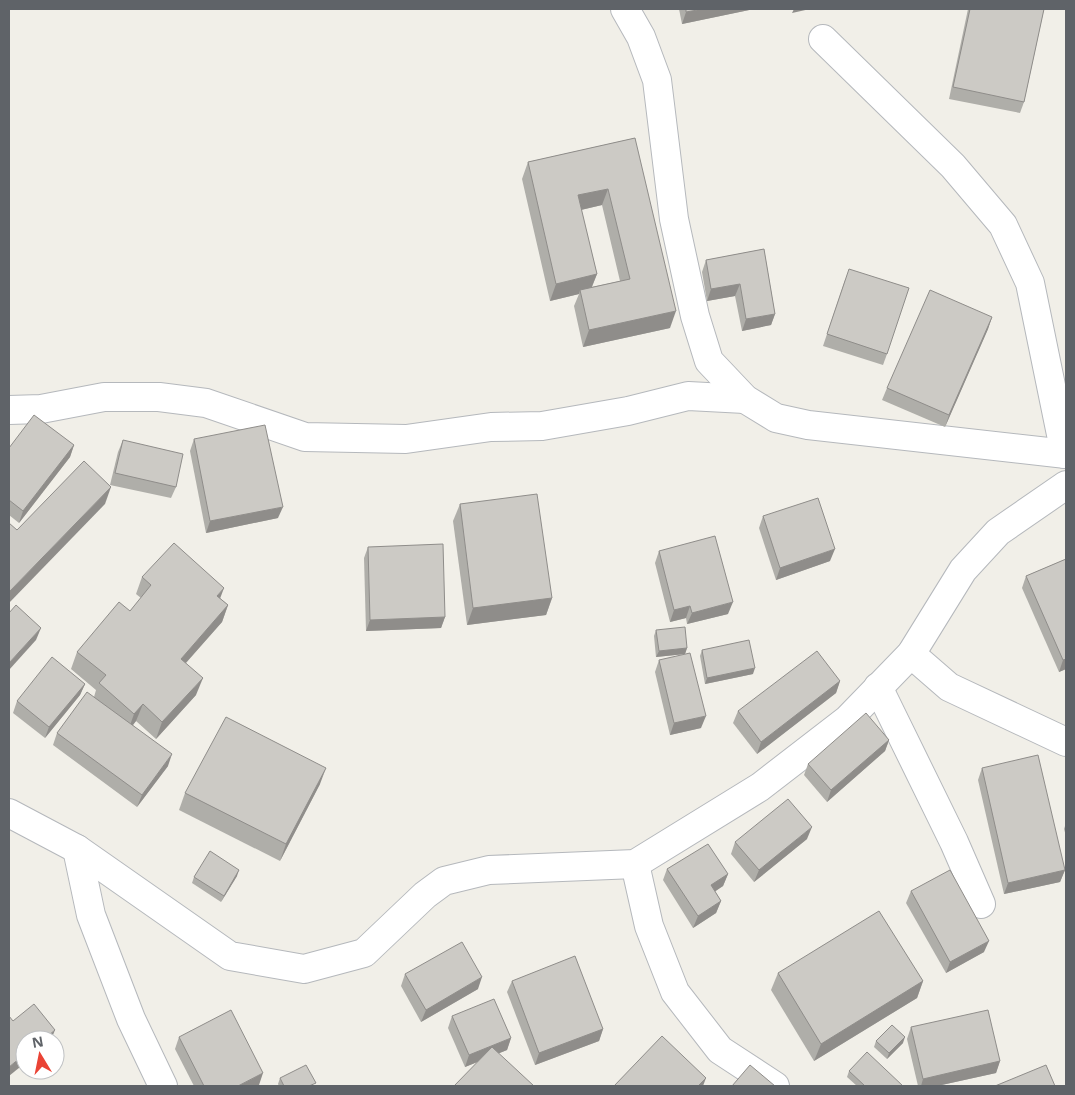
<svg xmlns="http://www.w3.org/2000/svg" width="1075" height="1095" viewBox="0 0 1075 1095" font-family="'Open Sans',sans-serif">
<rect width="100%" height="100%" fill="#f1efe8"/>
<g fill="none" stroke-linecap="round" stroke-linejoin="round">
<g stroke="#b5b8bc" stroke-width="30">
<g id="minor">
<path d="M625,9L641,37L657,80L674,219L695,316L709,361L745,399L776,418L808,425L1066,454"/>
<path d="M823,39L953,166L1003,225L1030,283L1065,454"/>
<path d="M9,410L41,409L104,397H159L206,403L305,437L406,439L491,427L542,426L628,411L688,396L745,399"/>
<path d="M911,654L949,687L1066,742"/>
<path d="M878,687L954,842L981,904"/>
<path d="M9,813L77,849L230,956L304,969L364,953L425,895L444,881L489,870L635,864L760,787L848,719L911,654L963,570L998,532L1066,485"/>
<path d="M77,849L91,915L131,1019L163,1086"/>
<path d="M635,864L649,926L675,992L720,1050L775,1086"/>
</g>
</g>
<use href="#minor" stroke="#fff" stroke-width="28"/>
</g>
<g fill="#afaea9" fill-rule="evenodd">
<path d="M679,9H754L682,24Z"/>
<path d="M968,9H1044L1024,102L1020,113L949,99Z"/>
<path d="M635,138L670,328L583,347L574,306L579,294L550,301L522,179L528,162ZM602,205L620,281L592,287L597,274L581,210Z"/>
<path d="M764,249L775,314L771,325L742,331L735,296L707,301L702,272L706,260Z"/>
<path d="M845,280L887,354L883,365L823,346Z"/>
<path d="M992,317L988,329L945,427L882,400L887,388Z"/>
<path d="M194,439L278,518L206,533L190,451Z"/>
<path d="M123,440L176,487L171,498L110,485L118,452Z"/>
<path d="M74,445L70,457L19,523L9,515V448Z"/>
<path d="M460,504L552,598L546,615L467,625L453,521Z"/>
<path d="M763,516L830,561L776,580L759,528Z"/>
<path d="M368,547L445,617L441,628L366,631L364,558Z"/>
<path d="M659,551L728,614L687,624L686,618L670,622L655,563Z"/>
<path d="M1066,559V669L1059,672L1022,588L1026,576Z"/>
<path d="M142,577L220,598L228,605L222,622L186,663L196,695L156,739L136,721L133,725L168,766L137,807L53,745L57,733L94,697L96,690L71,669L77,652L130,611L141,598L136,594Z"/>
<path d="M656,630L687,648L685,654L656,657L654,636Z"/>
<path d="M702,650L753,674L705,684L700,656Z"/>
<path d="M659,660L701,728L670,735L655,672Z"/>
<path d="M840,681L836,693L757,754L733,723L738,711Z"/>
<path d="M85,684L80,695L45,738L13,713L17,701Z"/>
<path d="M889,740L885,751L827,802L804,775L808,764Z"/>
<path d="M982,768L1065,870L1060,882L1004,894L978,780Z"/>
<path d="M320,784L280,861L179,810L185,793Z"/>
<path d="M1066,823V836L1064,829Z"/>
<path d="M807,839L754,882L731,854L735,842Z"/>
<path d="M667,869L728,874L723,886L715,891L721,901L716,913L693,928L663,880Z"/>
<path d="M237,876L221,902L192,883L194,877Z"/>
<path d="M911,891L984,952L946,973L906,903Z"/>
<path d="M778,973L923,981L917,998L814,1061L771,990Z"/>
<path d="M405,974L478,989L421,1022L401,986Z"/>
<path d="M512,981L603,1029L599,1041L535,1065L507,992Z"/>
<path d="M452,1016L511,1038L507,1050L465,1067L448,1028Z"/>
<path d="M911,1027L1000,1061L996,1073L937,1086H918L907,1039Z"/>
<path d="M179,1037L259,1085L257,1086H194L175,1049Z"/>
<path d="M876,1041L903,1043L887,1059L874,1047Z"/>
<path d="M849,1071L903,1086H857L847,1077Z"/>
<path d="M280,1078L315,1086H279L278,1084Z"/>
</g>
<g fill="#8f8d8a">
<path d="M703,9H754L682,24L686,12Z"/>
<path d="M794,9H810L792,13Z"/>
<path d="M608,189L602,205L572,212L578,195Z"/>
<path d="M597,274L590,291L580,290L579,294L550,301L556,284Z"/>
<path d="M740,284L735,296L707,301L711,289Z"/>
<path d="M676,311L670,328L583,347L589,330Z"/>
<path d="M775,314L771,325L742,331L746,319Z"/>
<path d="M992,317L988,329L945,427L949,415Z"/>
<path d="M74,445L70,457L19,523L23,511Z"/>
<path d="M111,487L105,504L9,603V592Z"/>
<path d="M283,507L278,518L206,533L210,521Z"/>
<path d="M835,549L830,561L776,580L780,568Z"/>
<path d="M224,588L218,604L217,596Z"/>
<path d="M552,598L546,615L467,625L473,608Z"/>
<path d="M733,602L728,614L687,624L692,613Z"/>
<path d="M228,605L222,622L175,675L181,659Z"/>
<path d="M690,606L686,618L670,622L674,610Z"/>
<path d="M445,617L441,628L366,631L370,620Z"/>
<path d="M41,628L36,640L9,670V663Z"/>
<path d="M687,648L685,654L656,657L659,651Z"/>
<path d="M1066,659V669L1059,672L1063,660Z"/>
<path d="M755,668L753,674L705,684L707,678Z"/>
<path d="M203,678L196,695L156,739L162,722Z"/>
<path d="M840,681L836,693L757,754L761,742Z"/>
<path d="M85,684L80,695L45,738L49,727Z"/>
<path d="M143,704L136,721L128,731L134,714Z"/>
<path d="M706,716L701,728L670,735L674,723Z"/>
<path d="M889,740L885,751L827,802L831,790Z"/>
<path d="M172,754L168,766L137,807L142,795Z"/>
<path d="M326,768L320,784L280,861L286,844Z"/>
<path d="M812,827L807,839L754,882L759,870Z"/>
<path d="M239,870L237,876L221,902L224,896Z"/>
<path d="M1065,870L1060,882L1004,894L1008,883Z"/>
<path d="M728,874L723,886L707,897L711,885Z"/>
<path d="M721,901L716,913L693,928L698,916Z"/>
<path d="M989,941L984,952L946,973L950,962Z"/>
<path d="M482,977L478,989L421,1022L426,1010Z"/>
<path d="M923,981L917,998L814,1061L821,1044Z"/>
<path d="M603,1029L599,1041L535,1065L539,1053Z"/>
<path d="M55,1030L51,1040H43Z"/>
<path d="M905,1037L903,1043L887,1059L889,1053Z"/>
<path d="M511,1038L507,1050L465,1067L469,1055Z"/>
<path d="M25,1054V1063L9,1076V1067Z"/>
<path d="M1000,1061L996,1073L937,1086H921L923,1079Z"/>
<path d="M263,1073L259,1085L257,1086H238Z"/>
<path d="M706,1078L703,1086H698Z"/>
</g>
<g fill="#cccac5" stroke="#8f8d8a">
<path d="M686,9H703L686,12Z"/>
<path d="M970,9H1044L1024,102L953,87Z"/>
<path d="M635,138L676,311L589,330L580,290L630,279L608,189L578,195L597,274L556,284L528,162Z"/>
<path d="M764,249L775,314L746,319L740,284L711,289L706,260Z"/>
<path d="M849,269L909,288L887,354L827,334Z"/>
<path d="M930,290L992,317L949,415L887,388Z"/>
<path d="M34,415L74,445L23,511L9,500V448Z"/>
<path d="M265,425L283,507L210,521L194,439Z"/>
<path d="M123,440L183,454L176,487L115,473Z"/>
<path d="M84,461L111,487L9,592V523L17,530Z"/>
<path d="M537,494L552,598L473,608L460,504Z"/>
<path d="M818,498L835,549L780,568L763,516Z"/>
<path d="M715,536L733,602L692,613L690,606L674,610L659,551Z"/>
<path d="M174,543L224,588L217,596L228,605L181,659L203,678L162,722L143,704L134,714L99,683L106,675L77,652L119,602L130,611L151,585L142,577Z"/>
<path d="M443,544L445,617L370,620L368,547Z"/>
<path d="M1066,559V659L1063,660L1026,576Z"/>
<path d="M16,605L41,628L9,663V613Z"/>
<path d="M685,627L687,648L659,651L656,630Z"/>
<path d="M749,640L755,668L707,678L702,650Z"/>
<path d="M817,651L840,681L761,742L738,711Z"/>
<path d="M690,653L706,716L674,723L659,660Z"/>
<path d="M52,657L85,684L49,727L17,701Z"/>
<path d="M87,692L172,754L142,795L57,733Z"/>
<path d="M866,713L889,740L831,790L808,764Z"/>
<path d="M226,717L326,768L286,844L185,793Z"/>
<path d="M1038,755L1065,870L1008,883L982,768Z"/>
<path d="M788,799L812,827L759,870L735,842Z"/>
<path d="M708,844L728,874L711,885L721,901L698,916L667,869Z"/>
<path d="M210,851L239,870L224,896L194,877Z"/>
<path d="M950,870L989,941L950,962L911,891Z"/>
<path d="M879,911L923,981L821,1044L778,973Z"/>
<path d="M462,942L482,977L426,1010L405,974Z"/>
<path d="M575,956L603,1029L539,1053L512,981Z"/>
<path d="M494,999L511,1038L469,1055L452,1016Z"/>
<path d="M34,1004L55,1030L43,1040H25V1054L9,1067V1016L13,1021Z"/>
<path d="M231,1010L263,1073L238,1086H204L179,1037Z"/>
<path d="M988,1010L1000,1061L923,1079L911,1027Z"/>
<path d="M892,1025L905,1037L889,1053L876,1041Z"/>
<path d="M662,1036L706,1078L698,1086H614Z"/>
<path d="M492,1047L534,1086H454Z"/>
<path d="M867,1052L903,1086H865L849,1071Z"/>
<path d="M306,1065L316,1083L309,1086H284L280,1078Z"/>
<path d="M750,1065L775,1086H732Z"/>
<path d="M1046,1065L1055,1086H995Z"/>
</g>
<rect width="1075" height="1095" fill="none" stroke="#5f6368" stroke-width="20"/>
<g transform="translate(40 1055) rotate(350)"><circle r="24" fill="#ffffff" stroke="#bfc1c3"/>
<path d="M0-4L9 19L0 12L-9 19Z" fill="#ea4335"/>
<text y="-8" font-size="14" font-weight="bold" text-anchor="middle" fill="#5f6368">N</text>
</g>
</svg>
